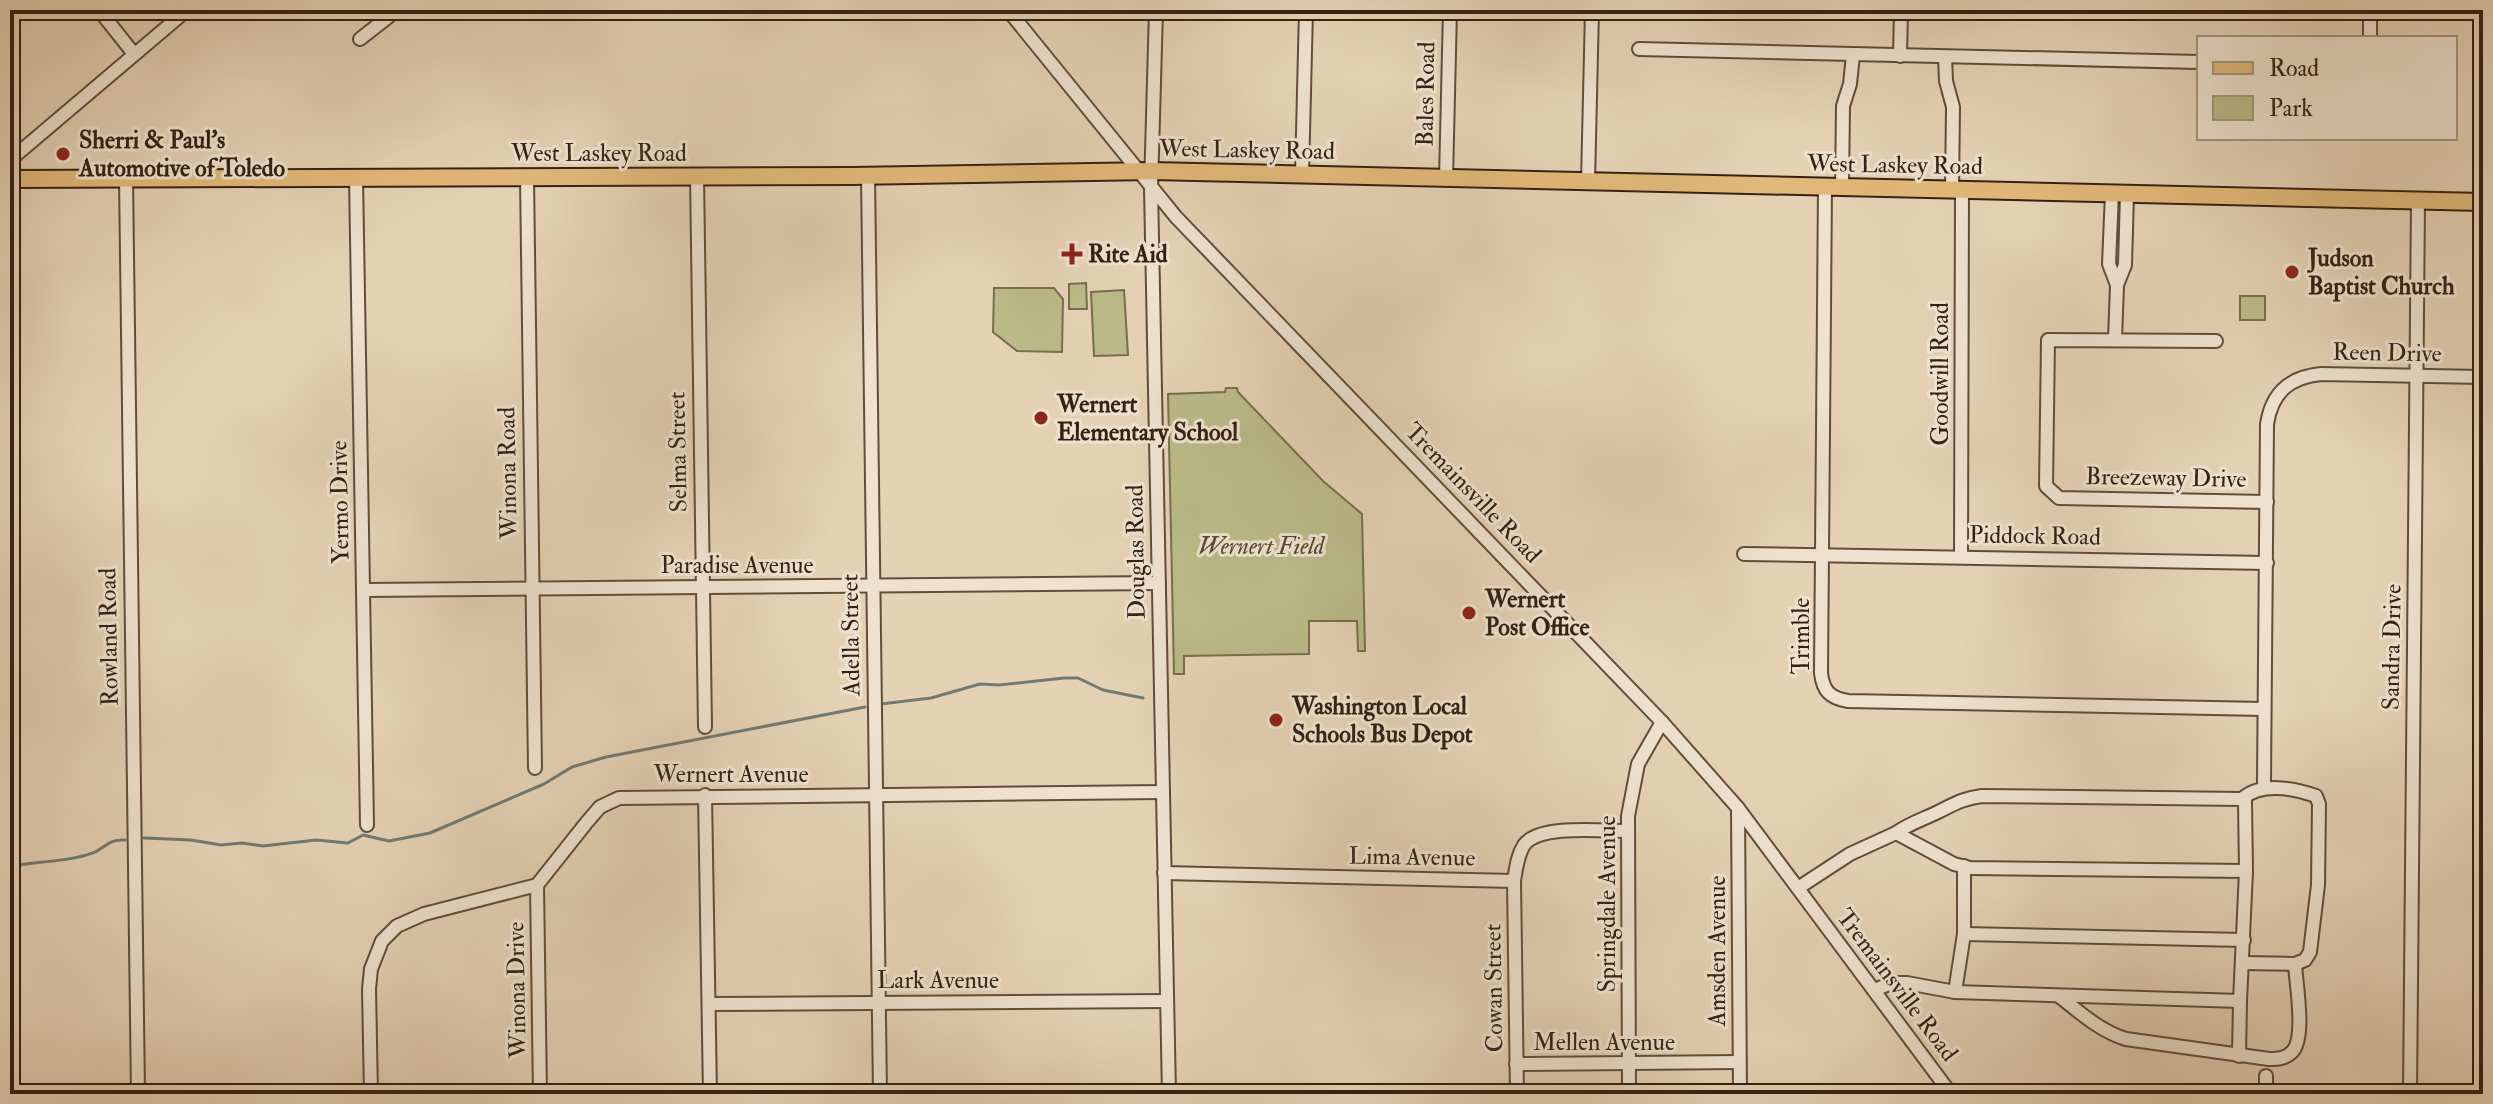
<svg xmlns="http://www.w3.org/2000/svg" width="2493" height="1104" viewBox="0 0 2493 1104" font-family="'IM FELL Double Pica',serif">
<rect width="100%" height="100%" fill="#e5d2b5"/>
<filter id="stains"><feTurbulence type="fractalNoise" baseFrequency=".0025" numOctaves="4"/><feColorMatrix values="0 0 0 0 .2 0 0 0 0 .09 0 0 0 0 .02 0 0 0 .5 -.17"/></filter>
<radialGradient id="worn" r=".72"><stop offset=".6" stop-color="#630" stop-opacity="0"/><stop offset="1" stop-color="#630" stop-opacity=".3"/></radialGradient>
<g fill="#bbba89" stroke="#786e4e" stroke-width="2">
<path d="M1086,283L1087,309H1069V284Z"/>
<path d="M994,288H1054L1063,299L1062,352L1017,351L993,332Z"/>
<path d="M1124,290L1128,355L1094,356L1091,292Z"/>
<rect x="2240" y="296" width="25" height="24"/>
<path d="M1226,388H1237L1238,392L1323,481L1362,514L1365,651H1358L1357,621H1309V654L1184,656V674H1174L1168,394L1225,392Z"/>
</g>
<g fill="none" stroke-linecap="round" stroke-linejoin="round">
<g stroke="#717a75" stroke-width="3">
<path d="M881,704L931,698L980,684L999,685L1064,678H1078L1103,690L1143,698"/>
<path d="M144,838L191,840L221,845L242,843L263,846L316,840L348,843L363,835L389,841L430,833L544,784L572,767L606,757L865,707"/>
<path d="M10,866C33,862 78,861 97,851C108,845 110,839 125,840"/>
</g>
<g stroke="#614d3b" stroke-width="16">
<g id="minor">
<path d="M99,10L134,54"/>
<path d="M1008,10L1176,217L1662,722L1738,808L1951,1094"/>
<path d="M1156,10L1151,188L1169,1094"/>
<path d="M2370,38V10"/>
<path d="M360,39L397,10"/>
<path d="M1639,49L2199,62"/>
<path d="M1900,56L1901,10"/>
<path d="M1945,57L1946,81L1953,107L1952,190"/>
<path d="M10,160L187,10"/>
<path d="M1302,174L1306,10"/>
<path d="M868,175L880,1094"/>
<path d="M697,176L705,727"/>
<path d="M527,177L535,768"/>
<path d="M126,178L138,1094"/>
<path d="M356,178L367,825"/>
<path d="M1446,179L1450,10"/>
<path d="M1588,182L1592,10"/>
<path d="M1825,187L1821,673C1823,691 1830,698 1848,701L2264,709"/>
<path d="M1842,187L1843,106L1850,84L1853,55"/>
<path d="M2112,193L2109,264L2117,285L2115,340"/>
<path d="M2117,285L2125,265L2127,194"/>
<path d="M2216,341L2048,340L2046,486L2059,498L2267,502"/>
<path d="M1744,554L2267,563"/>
<path d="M1961,557L1962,191"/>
<path d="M363,590L1159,583"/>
<path d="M2264,782L2267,424C2272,392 2290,377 2321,374L2483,377"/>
<path d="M705,795L710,1094"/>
<path d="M2242,799C2261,782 2293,788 2316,796L2319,804L2318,885L2310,952L2305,960L2295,964L2243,963"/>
<path d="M1738,808L1740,1094"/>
<path d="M1896,833C1910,823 1924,819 1938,812C1954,804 1964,798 1982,796L2242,799L2245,801L2246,871"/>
<path d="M1164,873L1514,881C1516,869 1517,856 1524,845C1539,824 1603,831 1627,831"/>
<path d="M1514,881L1517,1094"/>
<path d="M537,885L540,1094"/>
<path d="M1798,888L1850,854L1896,833L1954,864L1970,868L2246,871L2240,1001L1955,992L1907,983H1892L1874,990"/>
<path d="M1964,934L2244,940"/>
<path d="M1955,992L1964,934V866"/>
<path d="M2059,996C2079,1012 2100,1031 2126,1039L2269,1059C2277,1059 2285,1059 2292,1052C2306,1038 2296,984 2295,964"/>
<path d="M710,1004L1167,1001"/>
<path d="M2239,1056L2240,1001"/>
<path d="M1516,1064L1739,1062"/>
<path d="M371,1094L369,989L371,969L382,941L397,926L424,914L537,885L587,822L600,807L619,798L1163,792"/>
<path d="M1629,1094L1628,816L1638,764L1662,722"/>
<path d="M2266,1094V1076"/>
<path d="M2410,1094L2418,201"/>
</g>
</g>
<g stroke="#352112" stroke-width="20">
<path id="major" d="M10,179L852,176L1152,171L2483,202"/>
</g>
<use href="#minor" stroke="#eee2cf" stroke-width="12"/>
<use href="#major" stroke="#e2b97a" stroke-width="16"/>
</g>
<g fill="#8f2418" stroke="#eee2cf" stroke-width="3">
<circle cx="63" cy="154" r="8"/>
<path d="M1068 242h8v8h8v8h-8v8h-8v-8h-8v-8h8z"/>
<circle cx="2292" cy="272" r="8"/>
<circle cx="1041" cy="418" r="8"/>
<circle cx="1469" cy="613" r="8"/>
<circle cx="1276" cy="720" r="8"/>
</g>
<g text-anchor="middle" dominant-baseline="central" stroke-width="6" stroke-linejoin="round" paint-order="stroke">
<g font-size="24" fill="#352112" stroke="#eee2cf">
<text transform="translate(1426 94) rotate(-89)">Bales Road</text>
<text transform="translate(1247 150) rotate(1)">West Laskey Road</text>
<text x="599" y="153">West Laskey Road</text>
<text transform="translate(1895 165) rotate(1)">West Laskey Road</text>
<text transform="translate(2387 353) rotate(1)">Reen Drive</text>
<text transform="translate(1940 374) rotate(-90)">Goodwill Road</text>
<text transform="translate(678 452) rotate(-91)">Selma Street</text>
<text transform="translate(508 473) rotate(-91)">Winona Road</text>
<text transform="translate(2166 478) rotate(1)">Breezeway Drive</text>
<text transform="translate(1473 493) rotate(46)">Tremainsville Road</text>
<text transform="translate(340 502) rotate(-91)">Yermo Drive</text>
<text transform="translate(2035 536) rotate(1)">Piddock Road</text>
<text transform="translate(1136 552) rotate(-91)">Douglas Road</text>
<text x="737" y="565">Paradise Avenue</text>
<text transform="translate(851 635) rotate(-91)">Adella Street</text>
<text transform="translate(1801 636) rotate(-90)">Trimble</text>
<text transform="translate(109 637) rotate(-91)">Rowland Road</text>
<text transform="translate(2392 647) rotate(-89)">Sandra Drive</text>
<text x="731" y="774">Wernert Avenue</text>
<text transform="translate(1412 857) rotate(1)">Lima Avenue</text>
<text transform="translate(1607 904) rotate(-90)">Springdale Avenue</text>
<text transform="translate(1717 951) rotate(-90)">Amsden Avenue</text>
<text x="938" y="980">Lark Avenue</text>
<text transform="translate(1897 985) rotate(53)">Tremainsville Road</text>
<text transform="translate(1494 988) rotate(-91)">Cowan Street</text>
<text transform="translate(517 990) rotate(-91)">Winona Drive</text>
<text x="1604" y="1042">Mellen Avenue</text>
</g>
<g font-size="24" font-weight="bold" fill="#352112" stroke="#eee2cf" text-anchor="start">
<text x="79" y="140">Sherri &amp; Paul's<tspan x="79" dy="28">Automotive of Toledo</tspan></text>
<text x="1088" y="254">Rite Aid</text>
<text x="2308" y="258">Judson<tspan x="2308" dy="28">Baptist Church</tspan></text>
<text x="1057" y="404">Wernert<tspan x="1057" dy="28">Elementary School</tspan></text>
<text x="1485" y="599">Wernert<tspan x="1485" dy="28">Post Office</tspan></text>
<text x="1292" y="706">Washington Local<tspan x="1292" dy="28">Schools Bus Depot</tspan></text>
</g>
<g font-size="24" font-style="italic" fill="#564730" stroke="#eee2cf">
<text x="1261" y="546">Wernert Field</text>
</g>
</g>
<rect width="2493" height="1104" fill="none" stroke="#e5d2b5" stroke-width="40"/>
<rect x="12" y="12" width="2469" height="1080" fill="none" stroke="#352112" stroke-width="4"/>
<rect x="20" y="20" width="2453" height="1064" fill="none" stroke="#352112" stroke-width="2"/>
<rect x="2197" y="36" width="260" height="104" fill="#eee2cf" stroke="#a49583" stroke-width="2"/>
<rect x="2213" y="62" width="40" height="12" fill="#e2b97a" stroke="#a49583" stroke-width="2"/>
<text x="2269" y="76" font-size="24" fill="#352112">Road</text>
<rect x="2213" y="96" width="40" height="24" fill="#bbba89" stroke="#a49583" stroke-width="2"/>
<text x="2269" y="116" font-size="24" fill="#352112">Park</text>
<rect width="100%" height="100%" filter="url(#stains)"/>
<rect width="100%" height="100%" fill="url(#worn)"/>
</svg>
